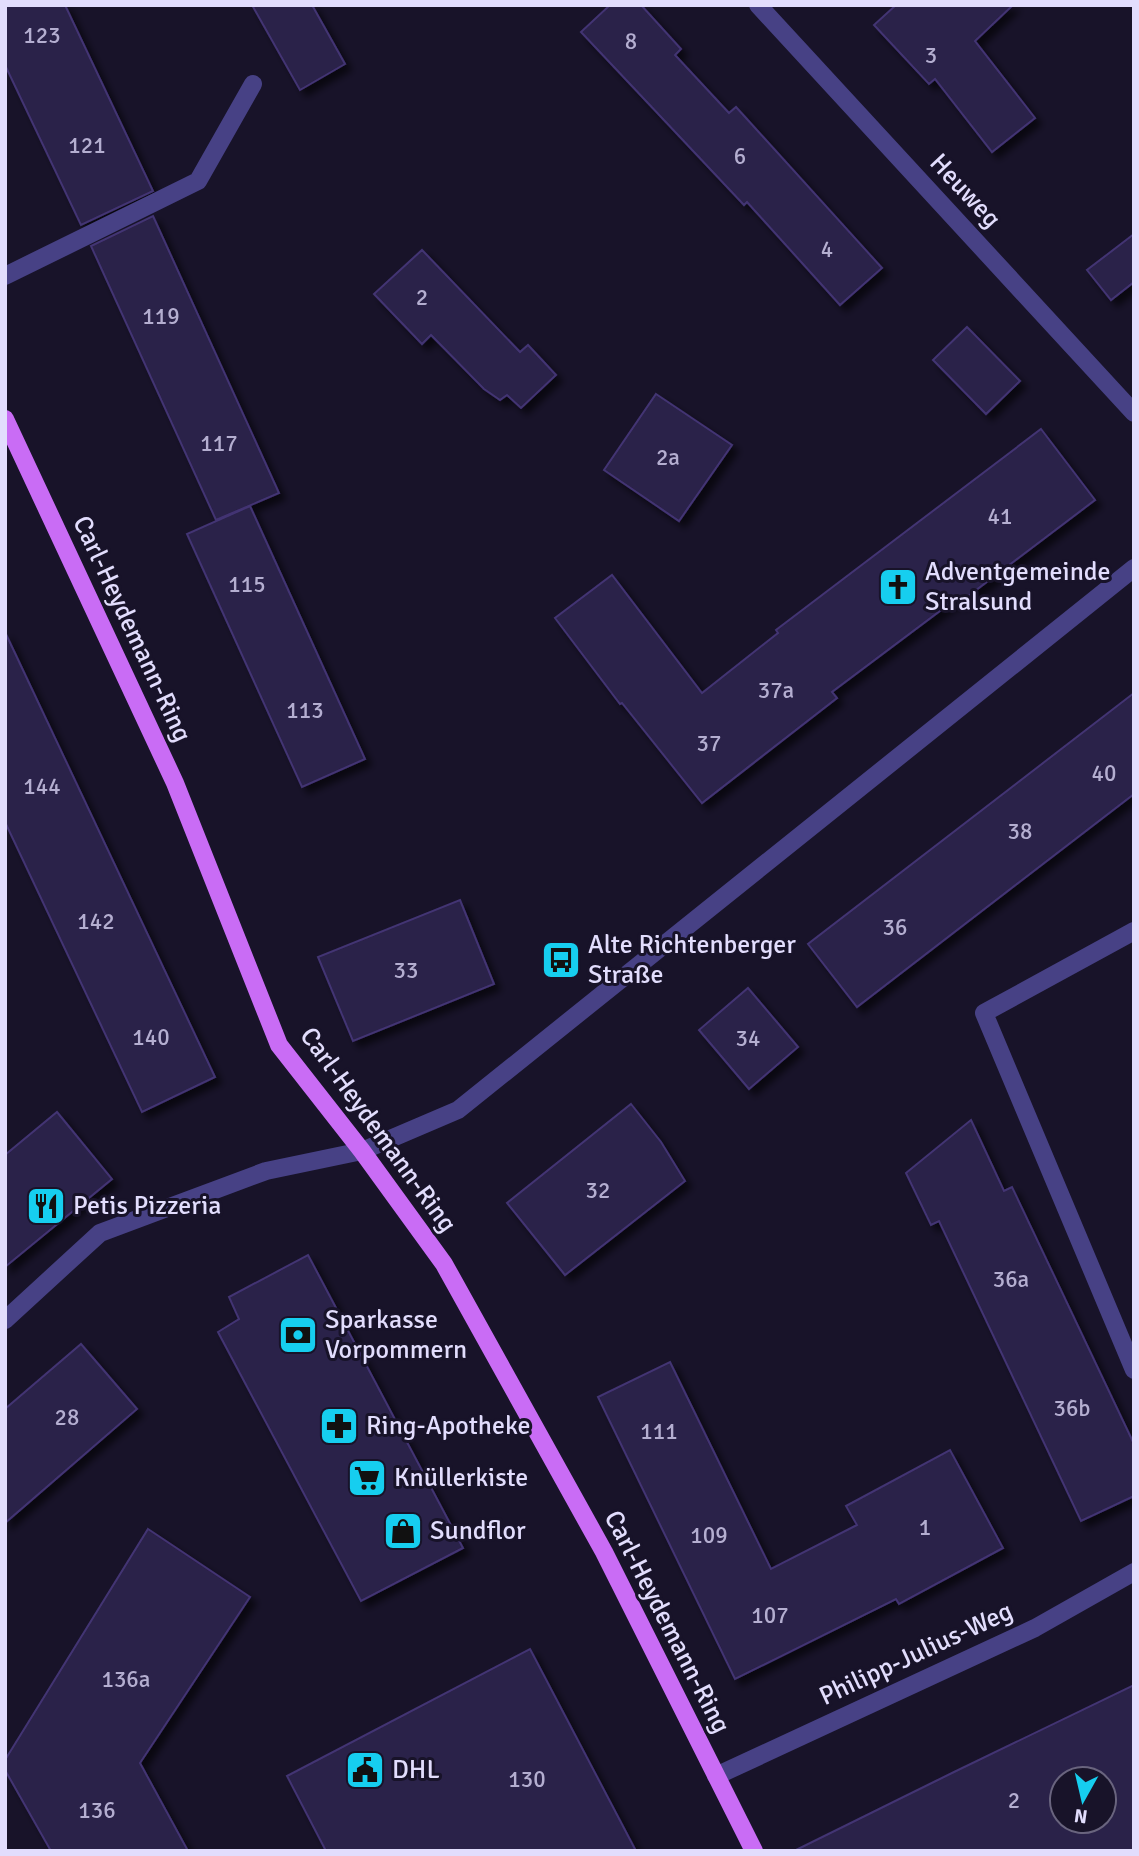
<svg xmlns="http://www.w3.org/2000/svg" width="1139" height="1856" viewBox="0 0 1139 1856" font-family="Signika,sans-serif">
<defs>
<filter id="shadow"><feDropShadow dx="6" dy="6" stdDeviation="3.5" flood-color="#0009"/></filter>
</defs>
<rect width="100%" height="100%" fill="#181329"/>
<g fill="#2a2049" stroke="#433473" stroke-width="2" fill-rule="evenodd" filter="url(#shadow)">
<path d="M5,5H65L153,191L81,225L5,65Z"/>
<path d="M252,5H312L345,64L300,90Z"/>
<path d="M610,5H641L681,49L675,55L729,113L736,107L882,268L840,305L747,202L744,205L581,32Z"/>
<path d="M896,5H1013L975,41L1035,118L992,152L935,79L929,84L874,25Z"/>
<path d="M153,216L279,493L216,520L91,246Z"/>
<path d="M1134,234V282L1111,300L1087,270Z"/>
<path d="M422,250L520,352L528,345L556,375L521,408L507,395L500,400L484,389L431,335L422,344L374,294Z"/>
<path d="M967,327L1020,381L986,414L933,360Z"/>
<path d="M656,394L732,445L679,521L604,470Z"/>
<path d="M1041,429L1095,500L959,603L956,599L832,692L837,698L702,803L622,703L620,704L555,618L612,575L702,693L778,633L776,630Z"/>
<path d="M250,506L365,759L302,787L187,534Z"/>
<path d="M5,632L215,1077L142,1112L5,822Z"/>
<path d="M1134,693V794L857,1007L808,944Z"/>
<path d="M460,900L494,984L353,1041L318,957Z"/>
<path d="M748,988L798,1047L749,1089L699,1030Z"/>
<path d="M631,1104L661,1142L685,1181L565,1275L507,1203Z"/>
<path d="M57,1112L112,1179L5,1267V1155Z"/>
<path d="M971,1120L1004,1191L1012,1187L1134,1444V1496L1081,1521L939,1221L931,1225L906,1173Z"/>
<path d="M308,1255L463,1548L361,1601L218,1332L239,1319L229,1297Z"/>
<path d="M81,1344L137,1409L5,1523V1409Z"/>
<path d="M670,1362L771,1569L857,1525L846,1506L950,1450L1003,1548L899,1604L896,1599L735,1679L598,1397Z"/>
<path d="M148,1529L250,1597L140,1763L188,1851H51L5,1770V1760Z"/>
<path d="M530,1649L636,1851H326L287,1776Z"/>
<path d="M1134,1685V1851H794L952,1773ZM1062,1779H1104V1821H1062Z"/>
</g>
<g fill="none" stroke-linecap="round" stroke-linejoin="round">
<g stroke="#474185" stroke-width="18">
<path d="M758,5L1134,413"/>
<path d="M5,276L198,181L253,84"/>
<path d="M1134,931L984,1013L1134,1370"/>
<path d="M5,1320L100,1233L266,1171L362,1151L458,1110L1134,568"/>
<path d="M716,1776L1035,1628L1134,1572"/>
</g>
<path stroke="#c96cf5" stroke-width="18" d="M5,419L175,783L279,1045L362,1151L444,1264L604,1552L754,1851"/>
</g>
<defs>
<g id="church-square" transform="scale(2.0125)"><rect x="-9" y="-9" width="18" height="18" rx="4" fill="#16ceef" stroke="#181329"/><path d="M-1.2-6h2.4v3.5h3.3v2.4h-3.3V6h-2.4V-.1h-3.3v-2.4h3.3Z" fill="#111"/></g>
<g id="bus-square" transform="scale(2.0125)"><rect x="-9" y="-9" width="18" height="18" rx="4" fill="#16ceef" stroke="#181329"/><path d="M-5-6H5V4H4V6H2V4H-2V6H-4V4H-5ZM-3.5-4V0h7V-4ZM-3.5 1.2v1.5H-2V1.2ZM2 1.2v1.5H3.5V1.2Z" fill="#111"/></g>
<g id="restaurant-square" transform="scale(2.0125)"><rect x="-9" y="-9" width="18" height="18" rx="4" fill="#16ceef" stroke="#181329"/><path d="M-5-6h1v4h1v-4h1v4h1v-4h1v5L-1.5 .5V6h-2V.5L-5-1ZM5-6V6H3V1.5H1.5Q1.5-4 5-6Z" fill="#111"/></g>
<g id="bank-square" transform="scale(2.0125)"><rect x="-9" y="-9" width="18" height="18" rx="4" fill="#16ceef" stroke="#181329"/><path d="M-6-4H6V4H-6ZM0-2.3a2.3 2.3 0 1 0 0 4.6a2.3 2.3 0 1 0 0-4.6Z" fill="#111"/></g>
<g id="pharmacy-square" transform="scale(2.0125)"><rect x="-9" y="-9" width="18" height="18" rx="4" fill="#16ceef" stroke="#181329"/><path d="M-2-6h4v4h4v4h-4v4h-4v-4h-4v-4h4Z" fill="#111"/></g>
<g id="supermarket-square" transform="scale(2.0125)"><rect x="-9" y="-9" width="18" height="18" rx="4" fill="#16ceef" stroke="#181329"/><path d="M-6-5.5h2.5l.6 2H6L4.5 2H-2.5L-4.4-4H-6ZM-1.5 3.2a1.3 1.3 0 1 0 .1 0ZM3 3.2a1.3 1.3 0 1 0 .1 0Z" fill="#111"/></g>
<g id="shop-square" transform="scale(2.0125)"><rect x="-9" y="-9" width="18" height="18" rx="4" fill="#16ceef" stroke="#181329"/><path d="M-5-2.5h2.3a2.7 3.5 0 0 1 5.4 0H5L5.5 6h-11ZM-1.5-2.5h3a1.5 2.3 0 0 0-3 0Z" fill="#111"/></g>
<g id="civic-square" transform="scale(2.0125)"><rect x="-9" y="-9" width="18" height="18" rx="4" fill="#16ceef" stroke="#181329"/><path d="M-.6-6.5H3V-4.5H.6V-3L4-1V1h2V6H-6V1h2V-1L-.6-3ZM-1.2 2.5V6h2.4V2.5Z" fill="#111"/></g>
</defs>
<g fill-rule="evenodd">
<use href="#church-square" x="898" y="587"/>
<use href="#bus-square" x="561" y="960"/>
<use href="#restaurant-square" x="46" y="1206"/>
<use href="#bank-square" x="298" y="1335"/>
<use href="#pharmacy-square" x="339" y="1426"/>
<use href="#supermarket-square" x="367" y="1478"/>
<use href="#shop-square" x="403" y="1531"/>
<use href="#civic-square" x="365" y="1770"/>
</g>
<g text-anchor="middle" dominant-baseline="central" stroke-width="6" stroke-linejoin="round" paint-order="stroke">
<g font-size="23" fill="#b4aed0">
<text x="42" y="35">123</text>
<text x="631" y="41">8</text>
<text x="931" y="55">3</text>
<text x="87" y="145">121</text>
<text x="740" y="156">6</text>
<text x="827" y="249">4</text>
<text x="422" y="297">2</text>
<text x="161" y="316">119</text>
<text x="219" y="443">117</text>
<text x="668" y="457">2a</text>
<text x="1000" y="516">41</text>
<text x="247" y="584">115</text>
<text x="776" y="690">37a</text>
<text x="305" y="710">113</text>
<text x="709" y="743">37</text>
<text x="1104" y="773">40</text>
<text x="42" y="786">144</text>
<text x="1020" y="831">38</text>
<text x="96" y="921">142</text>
<text x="895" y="927">36</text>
<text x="406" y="970">33</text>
<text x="151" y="1037">140</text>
<text x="748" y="1038">34</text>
<text x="598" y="1190">32</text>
<text x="1011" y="1279">36a</text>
<text x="1072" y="1408">36b</text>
<text x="67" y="1417">28</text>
<text x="659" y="1431">111</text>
<text x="925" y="1527">1</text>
<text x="709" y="1535">109</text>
<text x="770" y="1615">107</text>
<text x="126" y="1679">136a</text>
<text x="527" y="1779">130</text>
<text x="1014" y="1800">2</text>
<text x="97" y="1810">136</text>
</g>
<g font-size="26" fill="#e2ddfd" stroke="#181329">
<text transform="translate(965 191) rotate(47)">Heuweg</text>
<text transform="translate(132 629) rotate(65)">Carl-Heydemann-Ring</text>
<text transform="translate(378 1130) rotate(54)">Carl-Heydemann-Ring</text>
<text transform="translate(667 1622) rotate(63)">Carl-Heydemann-Ring</text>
<text transform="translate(916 1654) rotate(-25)">Philipp-Julius-Weg</text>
</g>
<g font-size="26" fill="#e2ddfd" stroke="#181329" text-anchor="start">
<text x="925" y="572">Adventgemeinde<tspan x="925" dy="30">Stralsund</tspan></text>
<text x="588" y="945">Alte Richtenberger<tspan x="588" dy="30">Straße</tspan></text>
<text x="73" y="1206">Petis Pizzeria</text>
<text x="325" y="1320">Sparkasse<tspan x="325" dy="30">Vorpommern</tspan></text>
<text x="366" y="1426">Ring-Apotheke</text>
<text x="394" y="1478">Knüllerkiste</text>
<text x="430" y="1531">Sundflor</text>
<text x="392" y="1770">DHL</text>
</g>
</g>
<rect width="1139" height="1856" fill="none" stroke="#e2ddfd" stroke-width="14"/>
<g transform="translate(1083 1800) rotate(188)"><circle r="33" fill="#181329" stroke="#69647e" stroke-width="2"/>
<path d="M0-5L12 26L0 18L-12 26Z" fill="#16ceef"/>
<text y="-10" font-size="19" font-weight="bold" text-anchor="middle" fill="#e2ddfd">N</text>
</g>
</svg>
